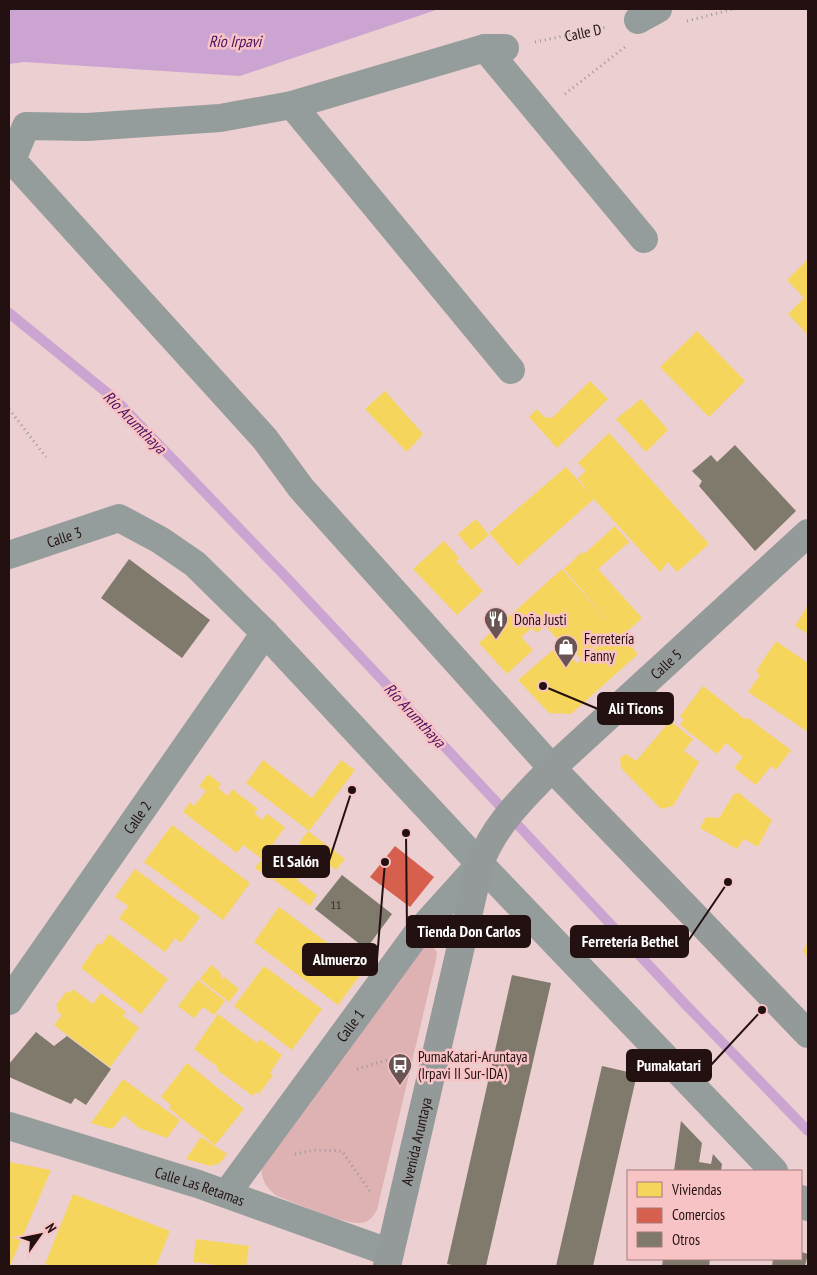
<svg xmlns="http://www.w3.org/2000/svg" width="817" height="1275" viewBox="0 0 817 1275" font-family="'PT Sans Narrow',sans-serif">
<rect width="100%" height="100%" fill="#eccfd0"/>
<path fill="#deb1b3" d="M425,944L432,946L437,952L436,960L377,1210C373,1217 368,1223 359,1223C345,1224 293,1202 277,1196C266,1188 262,1181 261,1167Z"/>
<path fill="#cca4d1" d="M9,9H439L240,76L24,62L9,64Z"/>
<g fill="#f6d55c">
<path d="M808,259V335L788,314L804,298L787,280Z"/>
<path d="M697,331L745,381L709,417L660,367Z"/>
<path d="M590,381L608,399L557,448L529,417L537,409L544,417L552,418Z"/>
<path d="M385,391L423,434L407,452L365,409Z"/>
<path d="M641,399L668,430L646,452L616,419Z"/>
<path d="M609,433L709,544L677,572L668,562L660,572L594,499L518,566L489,533L566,467L590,494L578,478L586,471L578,463Z"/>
<path d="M476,519L489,535L471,550L458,534Z"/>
<path d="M615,526L629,542L598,569L642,618L622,636L638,654L571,714L549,713L518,680L559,645L577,663L603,642L602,640L580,659L577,654L572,656L545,625L537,633L532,628L521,637L533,650L507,674L479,643L562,569L616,630L564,569L582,552L584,554Z"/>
<path d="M444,541L459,558L456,561L483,591L457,615L413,569Z"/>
<path d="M808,605V634L795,626Z"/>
<path d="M776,641L808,663V732L748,692L760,675L756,671Z"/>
<path d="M703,686L745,719L748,718L791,750L776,770L771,766L756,785L734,768L743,757L726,743L717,754L680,725L684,720L680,716Z"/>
<path d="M670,721L693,739L684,751L699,762L673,806L661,809L621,768L620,758L626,754L636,761Z"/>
<path d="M263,760L312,798L341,760L355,770L309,831L246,783Z"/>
<path d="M208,774L221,784L218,788L228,796L232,789L258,809L254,813L262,820L267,814L285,827L263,858L280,870L272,880L255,868L262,859L243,845L237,853L183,812L190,802L194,806L206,791L199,786Z"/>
<path d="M739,793L772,820L758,847L744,839L737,849L700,828L706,817L719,818L734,794Z"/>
<path d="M172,825L250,883L223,920L144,862Z"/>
<path d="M308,831L345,859L336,870L299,843Z"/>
<path d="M286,864L295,871L298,881L317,895L310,906L274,880Z"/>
<path d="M135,869L200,917L181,943L175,938L165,952L119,918L128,906L115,897Z"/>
<path d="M279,907L364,970L338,1005L254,942Z"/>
<path d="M109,934L168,979L141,1014L81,968L98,943L101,945Z"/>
<path d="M808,942V958L803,951Z"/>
<path d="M211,965L220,972L222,979L224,977L239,989L229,1002L200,979Z"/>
<path d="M264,966L322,1009L292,1050L234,1006Z"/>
<path d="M198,980L225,1001L214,1015L203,1007L194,1018L178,1006Z"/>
<path d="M73,989L93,1004L101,993L126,1012L123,1016L139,1028L110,1067L54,1025L62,1015L57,1011L58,1007L56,1005L67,991L70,993Z"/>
<path d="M218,1014L257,1043L260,1039L282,1055L270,1073L273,1075L259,1094L256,1092L253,1096L217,1070L218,1067L194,1049Z"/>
<path d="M187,1063L244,1109L215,1145L169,1108L171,1105L161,1097Z"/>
<path d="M123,1079L180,1120L167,1138L139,1128L124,1115L112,1129L91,1123Z"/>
<path d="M201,1137L227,1154L220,1163L210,1166L186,1159Z"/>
<path d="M9,1162L51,1170L10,1266H9Z"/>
<path d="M73,1194L170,1231L156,1266H51L45,1264Z"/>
<path d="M196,1239L249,1246L246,1266H215L216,1265L193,1262Z"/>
</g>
<path fill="#d6604d" d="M395,846L434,877L410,907L370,877Z"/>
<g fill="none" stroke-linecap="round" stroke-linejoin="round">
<path stroke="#cca4d1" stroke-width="10" d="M9,313L116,400L286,577L686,1005L808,1131"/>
</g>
<g fill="#7f7a6c">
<path d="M735,445L796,511L755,551L699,486L702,481L692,471L711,455L717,462Z"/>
<path d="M129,559L210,620L182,658L101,598Z"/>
<path d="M342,875L392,914L366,949L315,909Z"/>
<path d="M512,975L551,983L486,1266H457L447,1264Z"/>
<path d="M36,1032L54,1046L67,1036L111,1069L86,1105L75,1098L71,1104L9,1077V1064Z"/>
<path d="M602,1066L637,1074L593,1266H556Z"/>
<path d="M681,1121L702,1143L699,1162L711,1164L713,1154L722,1164L721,1171H674Z"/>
<path d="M801,1252L808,1254L805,1266H772L773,1259H801Z"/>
<path d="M663,1259H710L709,1266H662Z"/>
</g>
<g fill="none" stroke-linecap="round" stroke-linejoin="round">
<g stroke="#9a999a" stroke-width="3" stroke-dasharray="1 4" stroke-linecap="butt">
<path d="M687,21L733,9"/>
<path id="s1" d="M535,42L607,27"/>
<path d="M565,94L625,47"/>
<path d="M9,409L46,457"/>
<path d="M357,1069L404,1055"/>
<path d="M295,1154L314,1150L342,1151L371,1193"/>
</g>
<g stroke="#949c9c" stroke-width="28">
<path d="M638,20L658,9"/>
<path d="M485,48L644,239"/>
<path d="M505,48H485L292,105L220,118L87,127L26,126L12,160L265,439L301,488L552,768"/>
<path d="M292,105L511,370"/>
<path id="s2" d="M9,555L119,518L160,540L195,564L265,633L480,864L774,1171"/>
<path id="s3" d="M9,1001L265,633"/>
<path id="s4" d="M227,1193L416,935L480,864"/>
<path d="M801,1199L808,1207"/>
</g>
<path stroke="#949c9c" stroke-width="28" id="s5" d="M9,1126L198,1184L388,1252"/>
<g stroke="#94999a" stroke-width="28">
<path d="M552,768L808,1034"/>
<path id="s6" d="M387,1266L480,864C493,826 524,797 552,768L808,533"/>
</g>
</g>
<defs>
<g id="restaurant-pin" transform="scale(1.25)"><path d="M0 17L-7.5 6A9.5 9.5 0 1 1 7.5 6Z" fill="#695454" stroke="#f8c3c5"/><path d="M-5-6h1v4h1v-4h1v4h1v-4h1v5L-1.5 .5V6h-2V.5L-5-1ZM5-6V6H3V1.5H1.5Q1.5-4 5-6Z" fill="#fff"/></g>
<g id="shop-pin" transform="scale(1.25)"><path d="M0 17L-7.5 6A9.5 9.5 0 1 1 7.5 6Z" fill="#695454" stroke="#f8c3c5"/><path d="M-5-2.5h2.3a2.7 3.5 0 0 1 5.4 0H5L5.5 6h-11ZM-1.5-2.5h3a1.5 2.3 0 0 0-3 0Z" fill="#fff"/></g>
<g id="bus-pin" transform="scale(1.25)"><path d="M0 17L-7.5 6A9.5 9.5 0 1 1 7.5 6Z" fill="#695454" stroke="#f8c3c5"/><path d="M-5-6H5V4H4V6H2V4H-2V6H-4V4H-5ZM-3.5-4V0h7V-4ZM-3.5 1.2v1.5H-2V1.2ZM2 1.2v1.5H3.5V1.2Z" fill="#fff"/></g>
</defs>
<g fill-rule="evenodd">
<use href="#restaurant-pin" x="496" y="619"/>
<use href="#shop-pin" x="566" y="647"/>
<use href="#bus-pin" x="400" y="1065"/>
</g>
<g text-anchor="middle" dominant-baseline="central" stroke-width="5" stroke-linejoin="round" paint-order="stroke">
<g font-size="12" fill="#3a2b28">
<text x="336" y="904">11</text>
</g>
<g font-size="15" fill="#231112" stroke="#f8c3c5">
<text stroke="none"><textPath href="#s1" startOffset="49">Calle D</textPath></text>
<text stroke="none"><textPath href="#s2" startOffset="58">Calle 3</textPath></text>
<text stroke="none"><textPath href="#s6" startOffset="688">Calle 5</textPath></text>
<text stroke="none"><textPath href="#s3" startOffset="224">Calle 2</textPath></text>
<text stroke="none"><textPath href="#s4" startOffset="208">Calle 1</textPath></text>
<text stroke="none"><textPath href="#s6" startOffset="128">Avenida Aruntaya</textPath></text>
<text stroke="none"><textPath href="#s5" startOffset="200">Calle Las Retamas</textPath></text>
</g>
<g font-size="15" fill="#231112" stroke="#f8c3c5" text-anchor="start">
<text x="514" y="619">Doña Justi</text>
<text x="584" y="638">Ferretería<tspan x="584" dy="17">Fanny</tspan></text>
<text x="418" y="1056">PumaKatari-Aruntaya<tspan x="418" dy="17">(Irpavi II Sur-IDA)</tspan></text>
</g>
<g font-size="16" font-style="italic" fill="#4b115f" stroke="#f8c3c5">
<text x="235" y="41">Río Irpavi</text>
<text transform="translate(135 422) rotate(45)">Río Arumthaya</text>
<text transform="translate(415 715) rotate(47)">Río Arumthaya</text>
</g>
</g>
<path fill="none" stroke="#231112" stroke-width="2" d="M543 686L598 709M352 790L329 861M406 833L407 931M728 882L688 941M385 862L377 959M762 1010L711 1065"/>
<g fill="#231112" stroke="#f8c3c5" stroke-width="2">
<circle cx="543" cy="686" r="5"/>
<circle cx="352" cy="790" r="5"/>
<circle cx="406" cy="833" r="5"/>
<circle cx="728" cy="882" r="5"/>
<circle cx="385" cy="862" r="5"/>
<circle cx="762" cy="1010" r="5"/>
</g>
<g fill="#231112" stroke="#231112" stroke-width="2">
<rect x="598" y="693" width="75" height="31" rx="5"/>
<rect x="263" y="846" width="66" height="31" rx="5"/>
<rect x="407" y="916" width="123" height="31" rx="5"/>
<rect x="571" y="926" width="117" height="31" rx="5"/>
<rect x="303" y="944" width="74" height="31" rx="5"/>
<rect x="627" y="1050" width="84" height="31" rx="5"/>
</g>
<g font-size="16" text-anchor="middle" font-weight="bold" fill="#fff">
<text x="636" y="714">Ali Ticons</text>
<text x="296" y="867">El Salón</text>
<text x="469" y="937">Tienda Don Carlos</text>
<text x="630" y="947">Ferretería Bethel</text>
<text x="340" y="965">Almuerzo</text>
<text x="669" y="1071">Pumakatari</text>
</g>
<rect width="817" height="1275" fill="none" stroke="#231112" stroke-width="20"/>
<rect x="627" y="1170" width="175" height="90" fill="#f8c3c5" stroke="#a37c7d"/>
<rect x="637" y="1182" width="25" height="15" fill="#f6d55c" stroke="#a37c7d"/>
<text x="672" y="1195" font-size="15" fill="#231112">Viviendas</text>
<rect x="637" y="1208" width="25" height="15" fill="#d6604d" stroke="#a37c7d"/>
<text x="672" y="1220" font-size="15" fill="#231112">Comercios</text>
<rect x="637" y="1232" width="25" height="15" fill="#7f7a6c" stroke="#a37c7d"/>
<text x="672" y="1245" font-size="15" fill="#231112">Otros</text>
<g transform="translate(40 1235) rotate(57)" stroke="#f8c3c5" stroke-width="4" paint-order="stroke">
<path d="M0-4L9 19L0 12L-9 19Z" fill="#231112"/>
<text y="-8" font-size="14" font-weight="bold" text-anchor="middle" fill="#231112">N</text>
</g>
</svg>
